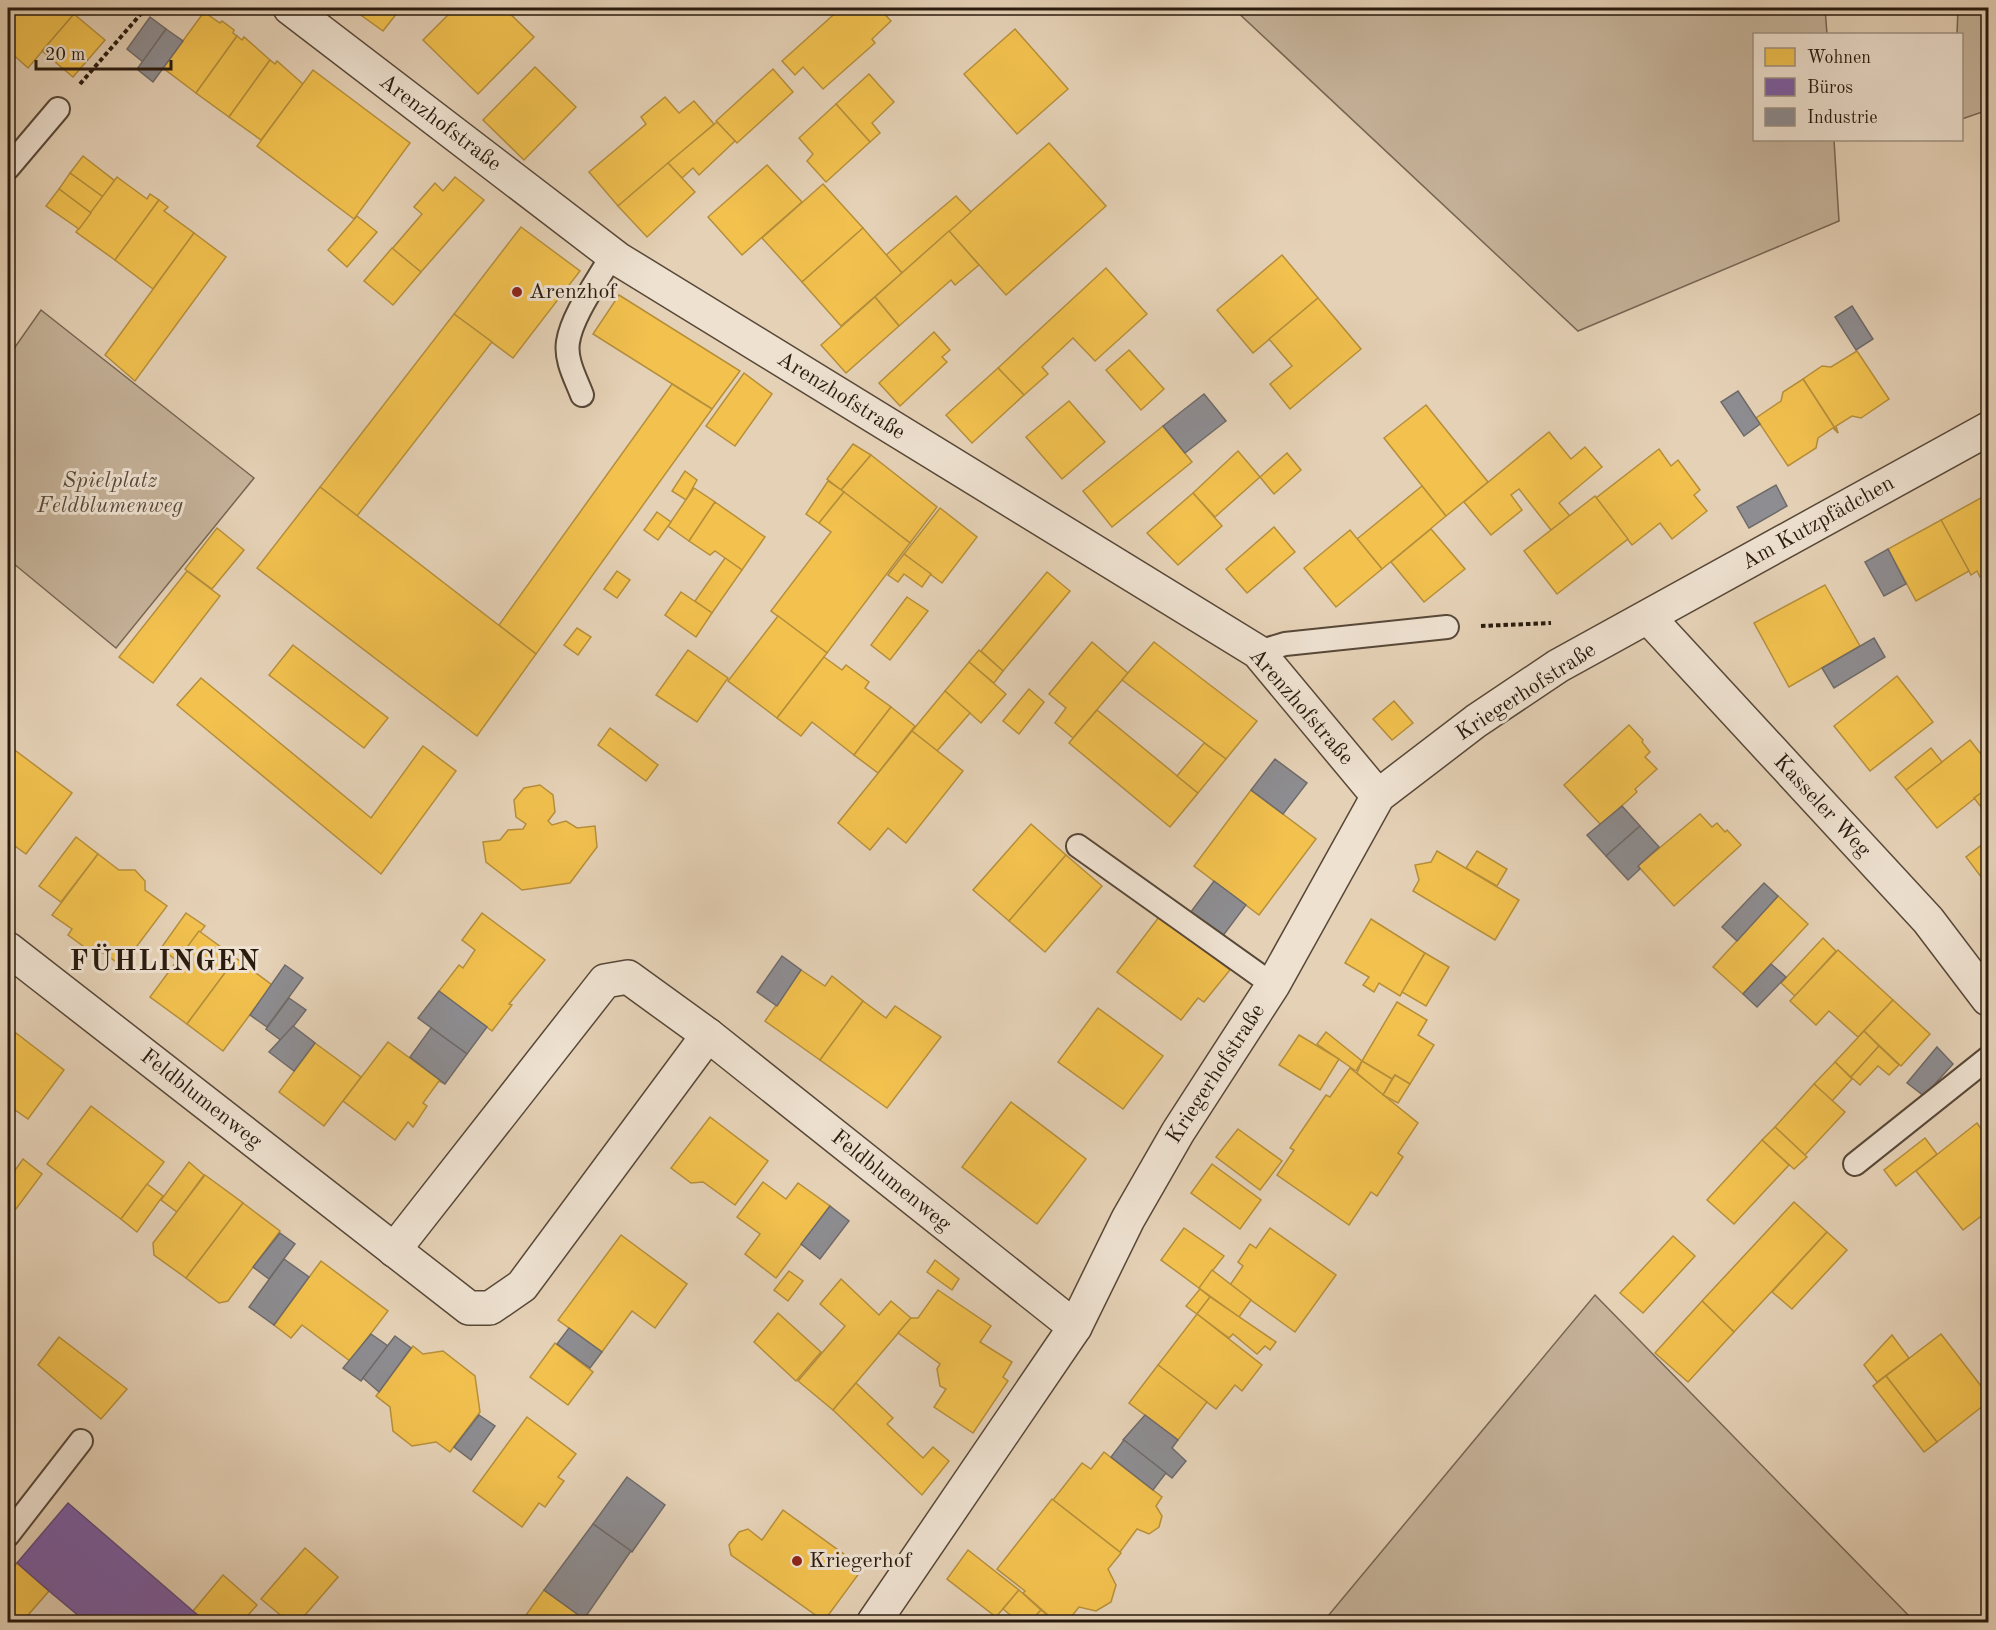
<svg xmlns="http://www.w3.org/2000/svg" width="1996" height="1630" viewBox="0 0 1996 1630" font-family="'Old Standard TT',serif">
<rect width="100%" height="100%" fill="#e5d1b6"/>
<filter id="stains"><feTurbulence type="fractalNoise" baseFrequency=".00333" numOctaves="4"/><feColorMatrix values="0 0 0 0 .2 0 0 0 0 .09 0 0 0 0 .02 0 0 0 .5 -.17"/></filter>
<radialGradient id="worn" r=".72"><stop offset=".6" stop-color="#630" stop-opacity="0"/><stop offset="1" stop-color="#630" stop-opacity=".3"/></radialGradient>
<g fill="#c5b299" stroke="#776654" stroke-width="1.5">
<path d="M1233,8H1825L1827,34H1754V140H1834L1839,221L1578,331Z"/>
<path d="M1958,8H1988V110L1962,119V34H1957Z"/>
<path d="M41,310L254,478L116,648L8,559V357Z"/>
<path d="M1595,1295L1915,1622H1323Z"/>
</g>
<g fill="#f2c14e" stroke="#b68f3b" stroke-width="1.5">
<path d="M8,8H67L74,14L28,68L8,50Z"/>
<path d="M351,8H401L383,31Z"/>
<path d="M455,8H504L534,37L478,94L423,40Z"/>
<path d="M841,8H879L891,21L872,39L875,43L823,89L803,67L795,75L782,61Z"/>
<path d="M204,12L220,23L222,21L234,30L233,33L237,36L196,93L163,68Z"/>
<path d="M74,14L105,40L73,77L42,51Z"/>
<path d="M1015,29L1068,89L1017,134L964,74Z"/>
<path d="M237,36L242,40L244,37L270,60L229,117L196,93Z"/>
<path d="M270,60L275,64L277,61L303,84L261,140L229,117Z"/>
<path d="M535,67L576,107L524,160L483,120Z"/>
<path d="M773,69L793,92L737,143L716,121Z"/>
<path d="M313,70L410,143L354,219L257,146Z"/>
<path d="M869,74L894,102L872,123L880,133L870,142L836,104Z"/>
<path d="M665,97L679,113L694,101L714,124L618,206L589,172L646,124L641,117Z"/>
<path d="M836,104L870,142L826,182L807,161L813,154L799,138Z"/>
<path d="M717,122L735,141L699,175L693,168L682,178L668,163Z"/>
<path d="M1049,143L1106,206L1006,295L949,231Z"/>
<path d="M83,156L115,181L103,197L70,173Z"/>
<path d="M668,163L695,192L647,237L618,206Z"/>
<path d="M767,165L802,202L742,255L708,217Z"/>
<path d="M70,173L103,197L91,213L59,189Z"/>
<path d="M117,177L147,199L150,194L159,200L115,260L76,232Z"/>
<path d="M455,177L484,200L421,272L392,249L422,214L414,207L435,183L443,191Z"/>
<path d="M823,184L863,228L802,282L762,238Z"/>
<path d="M59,189L91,213L79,229L46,206Z"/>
<path d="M956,196L971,212L902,273L886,255Z"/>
<path d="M159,200L168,207L164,211L194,233L153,289L115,260Z"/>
<path d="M357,216L377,232L347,267L328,250Z"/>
<path d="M521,227L580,271L513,358L454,314Z"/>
<path d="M863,228L902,273L841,326L802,282Z"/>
<path d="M949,231L979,265L955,285L951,280L899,326L875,297Z"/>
<path d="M194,233L226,257L135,381L105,355Z"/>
<path d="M392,248L421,272L393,305L364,281Z"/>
<path d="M1282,255L1318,298L1253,353L1217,310Z"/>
<path d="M1106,268L1147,314L1095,361L1073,338L1042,367L1048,374L1024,395L998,368Z"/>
<path d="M619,295L740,371L712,409L593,334Z"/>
<path d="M875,297L899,326L846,373L821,345Z"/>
<path d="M1318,298L1361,349L1290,409L1270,384L1292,366L1269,339Z"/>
<path d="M454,314L492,342L357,516L320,487Z"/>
<path d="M934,332L950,350L942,357L947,362L900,406L879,383Z"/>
<path d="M1129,350L1164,389L1141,410L1106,370Z"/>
<path d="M1857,351L1889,399L1861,418L1852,416L1836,426L1838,433L1803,379L1822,366L1831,367Z"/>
<path d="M998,368L1024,395L972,443L946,415Z"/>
<path d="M744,373L772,394L735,446L706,426Z"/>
<path d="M1803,379L1838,433L1833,428L1818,438L1816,448L1788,466L1756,418L1781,401L1783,392Z"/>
<path d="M672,384L712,409L536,654L499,625Z"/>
<path d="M1069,401L1105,442L1062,479L1026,437Z"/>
<path d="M1426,405L1488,482L1446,516L1384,438Z"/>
<path d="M1163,426L1192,462L1112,527L1083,491Z"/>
<path d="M1549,432L1571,459L1585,447L1602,467L1559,503L1570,516L1551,530L1519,489L1511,495L1522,510L1491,535L1464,502Z"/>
<path d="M853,444L871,455L841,490L827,479Z"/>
<path d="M1659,449L1671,466L1678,460L1700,490L1694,495L1707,511L1672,539L1660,523L1632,545L1596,498Z"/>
<path d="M1238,451L1260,477L1215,517L1193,493Z"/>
<path d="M1287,453L1301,470L1274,494L1260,477Z"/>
<path d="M871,455L937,507L910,543L841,490Z"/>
<path d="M685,471L697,480L686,500L672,491Z"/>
<path d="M828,481L844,492L819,523L806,514Z"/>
<path d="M1422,486L1446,516L1382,569L1357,539Z"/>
<path d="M320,487L536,654L477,736L257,568Z"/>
<path d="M694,488L715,502L689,541L668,526Z"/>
<path d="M844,492L910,543L827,653L771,611L831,532L819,523Z"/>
<path d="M1193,493L1222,526L1178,565L1147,533Z"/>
<path d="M1988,494V572L1980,577L1977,571L1971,575L1941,520Z"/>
<path d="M1595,496L1628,539L1557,594L1524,551Z"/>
<path d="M715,502L765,537L742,570L715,551L710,555L689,541Z"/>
<path d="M940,508L977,537L942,583L904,554Z"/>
<path d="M657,512L671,522L658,540L644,530Z"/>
<path d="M1941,520L1969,571L1916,601L1888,549Z"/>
<path d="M1274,527L1295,552L1247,593L1226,569Z"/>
<path d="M217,528L244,550L212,589L185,569Z"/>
<path d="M1431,529L1465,569L1424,602L1391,562Z"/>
<path d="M1350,530L1382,569L1336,607L1304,568Z"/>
<path d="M904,554L931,574L922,587L904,574L898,582L888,575Z"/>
<path d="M725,558L742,570L712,613L695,601Z"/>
<path d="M187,571L220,596L153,683L119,657Z"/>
<path d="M617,571L630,580L617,598L604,589Z"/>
<path d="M1047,572L1070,591L1003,671L981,651Z"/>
<path d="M1825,585L1860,646L1789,687L1754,623Z"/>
<path d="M681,592L712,613L696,637L665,615Z"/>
<path d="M907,597L928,611L890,660L871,645Z"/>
<path d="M778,616L827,653L777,718L728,681Z"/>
<path d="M577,628L591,637L578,655L564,645Z"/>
<path d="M1092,642L1128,673L1073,738L1055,723L1066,708L1049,694Z"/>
<path d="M1154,642L1257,721L1226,759L1122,680Z"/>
<path d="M293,645L388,718L364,748L269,675Z"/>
<path d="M688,650L728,678L697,722L656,695Z"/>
<path d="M979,650L1003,671L994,683L969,662Z"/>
<path d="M824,657L842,670L846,665L869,682L865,688L891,707L854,755L812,722L801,736L777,718Z"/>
<path d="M969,662L1006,694L981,723L945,691Z"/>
<path d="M1897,676L1933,722L1870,771L1834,726Z"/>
<path d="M201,678L371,818L423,746L456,771L381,874L177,705Z"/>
<path d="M1029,689L1044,702L1019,734L1003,721Z"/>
<path d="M945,691L970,713L937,751L912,731Z"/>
<path d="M1394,701L1413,723L1392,740L1373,719Z"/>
<path d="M891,707L915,726L878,773L854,755Z"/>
<path d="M1097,710L1198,793L1170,827L1069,743Z"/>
<path d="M1629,725L1643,740L1642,742L1650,752L1645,757L1657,769L1635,789L1637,792L1601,825L1564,785Z"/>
<path d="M610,728L658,765L646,781L598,745Z"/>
<path d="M912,731L963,771L906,843L888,828L870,850L838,823Z"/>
<path d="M1970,740L1988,763V788L1937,828L1906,790Z"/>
<path d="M1204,743L1226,759L1198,793L1177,776Z"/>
<path d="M8,745L72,793L26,854L8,841Z"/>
<path d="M1931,748L1942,762L1906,790L1895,777Z"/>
<path d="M540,785L553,795L555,812L548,821L552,825L566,821L577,828L595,826L597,847L570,883L522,890L486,862L483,842L500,840L508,830L523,829L526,824L516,817L514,800L524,788Z"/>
<path d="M1988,788V816L1974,798Z"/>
<path d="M1251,790L1316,839L1259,915L1194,866Z"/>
<path d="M1700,814L1712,827L1717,823L1725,832L1727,830L1741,845L1674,906L1638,866Z"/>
<path d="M1031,824L1066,855L1009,921L973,890Z"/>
<path d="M76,837L98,854L61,902L39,886Z"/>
<path d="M1988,840V886L1966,857Z"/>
<path d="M1437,851L1519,900L1495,940L1413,891L1419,880L1415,865L1431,862Z"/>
<path d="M1477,851L1507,869L1497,886L1466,868Z"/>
<path d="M98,854L119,870H135L145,881V890L167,906L122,966L102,952L98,957L68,935L72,929L52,915Z"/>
<path d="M1066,855L1102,886L1045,952L1009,921Z"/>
<path d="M1778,896L1808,924L1743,994L1713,967Z"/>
<path d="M186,913L205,926L177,961L161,948Z"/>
<path d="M482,913L545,960L509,1004L512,1005L492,1031L439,991L459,965L463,968L475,950L462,940Z"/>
<path d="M1159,917L1230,970L1204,1002L1198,998L1181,1020L1117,972Z"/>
<path d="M1371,919L1425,953L1400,996L1379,983L1374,992L1363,985L1369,977L1345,963Z"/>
<path d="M199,931L236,958L187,1024L150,997Z"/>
<path d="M1823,938L1836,951L1795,996L1781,983Z"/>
<path d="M1838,950L1893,1000L1858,1037L1829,1011L1816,1025L1790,1001Z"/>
<path d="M1425,953L1449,967L1426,1006L1402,992Z"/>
<path d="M236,958L272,985L223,1051L187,1024Z"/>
<path d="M801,970L825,986L832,976L863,1001L820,1060L765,1021Z"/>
<path d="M1893,1000L1930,1034L1901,1066L1864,1031Z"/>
<path d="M863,1001L886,1018L895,1006L941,1037L887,1108L820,1060Z"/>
<path d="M1397,1002L1427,1020L1418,1035L1434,1045L1410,1084L1395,1075L1392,1079L1362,1061Z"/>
<path d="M1098,1008L1163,1056L1123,1109L1058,1062Z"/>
<path d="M1864,1031L1879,1046L1851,1077L1835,1062Z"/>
<path d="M1326,1032L1362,1061L1356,1071L1317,1044Z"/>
<path d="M16,1033L64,1070L28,1119L8,1105V1043Z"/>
<path d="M1299,1035L1339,1059L1320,1090L1279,1065Z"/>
<path d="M388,1042L445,1084L439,1081L423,1103L427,1106L413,1127L408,1122L395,1140L343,1101Z"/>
<path d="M315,1043L361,1077L324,1126L279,1092Z"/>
<path d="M1879,1046L1899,1065L1889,1075L1878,1066L1860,1085L1851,1077Z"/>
<path d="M1362,1061L1392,1079L1383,1095L1357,1073Z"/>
<path d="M1835,1062L1852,1079L1832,1101L1814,1084Z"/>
<path d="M1350,1068L1418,1123L1398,1153L1403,1157L1377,1196L1371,1192L1349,1225L1277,1175L1294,1150L1290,1148L1326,1095L1330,1097Z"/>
<path d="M1395,1075L1410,1084L1398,1103L1383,1095Z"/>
<path d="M1814,1084L1845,1112L1805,1155L1775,1127Z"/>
<path d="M1011,1102L1086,1159L1037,1224L962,1167Z"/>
<path d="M91,1106L164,1162L121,1219L47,1164Z"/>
<path d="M710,1117L768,1161L735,1205L703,1182L691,1183L671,1168Z"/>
<path d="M1977,1123L1988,1139V1211L1963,1230L1916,1171Z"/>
<path d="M1775,1127L1807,1157L1794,1169L1762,1140Z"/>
<path d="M1238,1129L1282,1161L1260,1190L1216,1157Z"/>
<path d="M1925,1138L1937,1154L1896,1186L1884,1170Z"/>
<path d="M1762,1140L1789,1165L1734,1224L1707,1200Z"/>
<path d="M23,1159L42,1174L16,1209L8,1202V1180Z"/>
<path d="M189,1162L204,1175L177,1212L161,1200Z"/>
<path d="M1212,1164L1261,1200L1240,1229L1191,1193Z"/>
<path d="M205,1175L243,1203L186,1278L154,1255L153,1243Z"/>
<path d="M763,1182L786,1199L798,1183L830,1206L776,1278L745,1254L760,1234L737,1217Z"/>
<path d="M147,1184L163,1196L137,1232L121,1219Z"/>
<path d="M1794,1202L1827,1232L1734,1332L1702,1301Z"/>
<path d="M243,1203L280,1231L228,1301L219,1303L186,1278Z"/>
<path d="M1184,1228L1224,1256L1199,1288L1161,1260Z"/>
<path d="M1270,1228L1336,1275L1295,1332L1230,1285L1243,1266L1238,1262L1250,1244L1256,1248Z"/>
<path d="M1827,1232L1847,1250L1792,1309L1772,1292Z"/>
<path d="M621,1235L687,1284L655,1328L632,1311L602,1352L558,1320Z"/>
<path d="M1673,1236L1695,1256L1643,1313L1620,1293Z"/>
<path d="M935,1260L959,1279L952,1290L927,1272Z"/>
<path d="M321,1261L388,1311L350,1361L302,1325L291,1338L274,1325Z"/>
<path d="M1212,1270L1251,1300L1239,1317L1199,1288Z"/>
<path d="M789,1271L803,1281L788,1301L774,1290Z"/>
<path d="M841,1279L879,1315L891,1301L911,1318L833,1410L798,1381L845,1326L820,1304Z"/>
<path d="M1200,1289L1210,1297L1197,1314L1186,1306Z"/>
<path d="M938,1290L991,1326L980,1342L1012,1362L1003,1377L1008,1381L973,1433L934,1407L946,1389L940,1386L937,1369L940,1364L898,1333L911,1318H918Z"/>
<path d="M1210,1297L1276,1342L1270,1350L1265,1346L1257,1354L1233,1334L1229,1338L1197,1314Z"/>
<path d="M1702,1301L1734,1332L1688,1382L1655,1353Z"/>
<path d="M778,1313L821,1352L796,1381L754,1342Z"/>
<path d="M1197,1314L1262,1365L1242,1391L1235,1385L1216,1409L1158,1365Z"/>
<path d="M1941,1334L1988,1395V1402L1937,1442L1886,1376Z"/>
<path d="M1892,1335L1909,1358L1877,1382L1864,1365Z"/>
<path d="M59,1337L127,1389L101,1419L38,1365Z"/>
<path d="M555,1343L593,1372L568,1405L530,1377Z"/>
<path d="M413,1346L423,1354L443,1351L475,1376L480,1412L450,1452L436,1442L412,1446L393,1431L390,1407L376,1396Z"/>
<path d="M1158,1365L1207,1402L1178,1440L1129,1403Z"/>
<path d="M1886,1376L1937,1442L1924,1452L1873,1386Z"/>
<path d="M856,1383L893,1418L887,1424L923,1458L933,1447L949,1461L922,1495L833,1410Z"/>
<path d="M527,1417L576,1454L558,1477L564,1481L545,1507L539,1503L522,1527L473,1491Z"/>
<path d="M1104,1452L1162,1497L1156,1506L1162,1516L1159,1527L1149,1534L1137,1529L1120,1552L1053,1500L1082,1463L1091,1469Z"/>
<path d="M1052,1499L1121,1553L1108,1569L1116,1585L1111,1602L1096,1611L1079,1607L1067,1622H1056L1023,1593L1025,1591L997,1569Z"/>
<path d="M783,1510L863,1568L824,1621L731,1555L729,1545L739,1532L748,1529L762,1540Z"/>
<path d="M305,1548L338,1577L299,1622H289L261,1599Z"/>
<path d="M968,1550L1019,1590L996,1617L947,1579Z"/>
<path d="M17,1563L49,1591L22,1622H8V1574Z"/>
<path d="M223,1575L257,1605L242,1622H206L193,1611Z"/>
<path d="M544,1590L584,1619L581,1622H521Z"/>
<path d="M1019,1590L1041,1610L1030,1622H1019L1003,1609Z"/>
<path d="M1041,1610L1056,1622H1030Z"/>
</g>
<path fill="#7b5ea7" stroke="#624a79" stroke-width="1.5" d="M68,1503L193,1611L206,1622H86L49,1591L17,1563Z"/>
<g fill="#8d8d92" stroke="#6f6b6a" stroke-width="1.5">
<path d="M150,17L166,29L143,62L127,49Z"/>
<path d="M166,29L183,41L153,82L137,69Z"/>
<path d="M1852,306L1873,339L1856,350L1835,317Z"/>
<path d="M1738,391L1760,424L1744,436L1721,402Z"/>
<path d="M1204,394L1226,421L1185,453L1163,426Z"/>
<path d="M1776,485L1787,506L1749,528L1737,507Z"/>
<path d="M1888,549L1906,584L1884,596L1865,562Z"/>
<path d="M1874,638L1885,657L1834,688L1822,668Z"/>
<path d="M1275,759L1307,783L1283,814L1251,790Z"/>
<path d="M1622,806L1640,826L1606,856L1587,835Z"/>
<path d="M1640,826L1659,847L1638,866L1640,869L1628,880L1606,856Z"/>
<path d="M1214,881L1246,905L1222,937L1190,913Z"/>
<path d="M1764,883L1778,896L1737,941L1722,927Z"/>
<path d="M782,956L801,970L777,1006L757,992Z"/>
<path d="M1771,964L1786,977L1757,1007L1743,994Z"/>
<path d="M285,965L303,978L267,1027L250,1015Z"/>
<path d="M439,991L487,1027L467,1054L418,1018Z"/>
<path d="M289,998L306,1010L282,1041L266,1029Z"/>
<path d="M293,1026L315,1043L294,1071L269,1052Z"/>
<path d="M431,1028L467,1054L445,1084L410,1057Z"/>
<path d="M1937,1047L1953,1064L1924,1096L1907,1083Z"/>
<path d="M830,1206L849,1221L820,1259L801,1244Z"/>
<path d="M280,1233L295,1244L269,1279L253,1267Z"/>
<path d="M284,1259L309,1277L274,1325L249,1307Z"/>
<path d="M569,1328L602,1352L590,1368L557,1344Z"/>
<path d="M371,1334L388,1346L361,1381L343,1368Z"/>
<path d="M395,1336L411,1348L379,1392L363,1378Z"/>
<path d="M479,1415L495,1426L471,1460L454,1447Z"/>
<path d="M1145,1415L1178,1440L1172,1448L1186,1461L1172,1478L1123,1440Z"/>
<path d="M1124,1440L1166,1473L1153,1490L1111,1457Z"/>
<path d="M627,1477L665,1505L632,1552L593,1524Z"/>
<path d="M593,1524L631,1551L584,1619L544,1590Z"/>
</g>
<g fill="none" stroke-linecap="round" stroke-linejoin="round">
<g stroke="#584838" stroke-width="26">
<g id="service">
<path d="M8,168L58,109"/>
<path d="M582,395C576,379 565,360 568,342C572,315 599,279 612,255"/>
<path d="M1258,652L1285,644L1447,627"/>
<path d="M1078,846L1273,985"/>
<path d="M1855,1164L1988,1058"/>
<path d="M8,1535L81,1441"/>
</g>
</g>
<g stroke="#584838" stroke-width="36">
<g id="minor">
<path d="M290,8L618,259L1258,652L1378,796"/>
<path d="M1649,618L1928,920L1988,999"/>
<path d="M8,949L469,1308H490L522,1286L708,1035L1075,1327"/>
<path d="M394,1250L605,981L628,977L708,1035"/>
<path d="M874,1622L1075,1327L1128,1219L1178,1132L1273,985L1378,796L1476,721L1558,666L1988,429"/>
</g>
</g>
<g stroke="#291b0e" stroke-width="4" stroke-dasharray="4.5 3" stroke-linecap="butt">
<path d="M80,84L146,8"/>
<path d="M1481,626L1551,623"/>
</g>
<use href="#service" stroke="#eee1d0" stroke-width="22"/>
<use href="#minor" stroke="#eee1d0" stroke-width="33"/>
</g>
<g fill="#8f2418" stroke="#eee1d0" stroke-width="2">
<circle cx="517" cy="292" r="6"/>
<circle cx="797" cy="1561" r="6"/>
</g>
<g text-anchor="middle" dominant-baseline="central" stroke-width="6" stroke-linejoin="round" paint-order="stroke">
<g font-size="22" fill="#291b0e" stroke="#eee1d0">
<text transform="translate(440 123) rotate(37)">Arenzhofstraße</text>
<text transform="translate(841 396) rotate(32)">Arenzhofstraße</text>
<text transform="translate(1818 523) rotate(-29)">Am Kutzpfädchen</text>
<text transform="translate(1526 692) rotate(-33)">Kriegerhofstraße</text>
<text transform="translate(1301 707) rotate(49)">Arenzhofstraße</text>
<text transform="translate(1822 806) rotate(47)">Kasseler Weg</text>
<text transform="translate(1216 1074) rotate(-57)">Kriegerhofstraße</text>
<text transform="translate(201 1099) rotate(38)">Feldblumenweg</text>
<text transform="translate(891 1181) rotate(39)">Feldblumenweg</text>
</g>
<g font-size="22" fill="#291b0e" stroke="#eee1d0" text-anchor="start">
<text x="529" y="292">Arenzhof</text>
<text x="809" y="1561">Kriegerhof</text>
</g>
<g font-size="22" font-style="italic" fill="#584838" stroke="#eee1d0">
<text x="110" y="481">Spielplatz<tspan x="110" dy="25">Feldblumenweg</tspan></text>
</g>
<g font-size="28" font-weight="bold" letter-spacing="1.5" fill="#291b0e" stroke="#eee1d0">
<text x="165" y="963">FÜHLINGEN</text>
</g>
</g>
<rect width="1996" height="1630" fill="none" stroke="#e5d1b6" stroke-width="30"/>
<rect x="9" y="9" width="1978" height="1612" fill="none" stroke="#291b0e" stroke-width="3"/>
<rect x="15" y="15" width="1966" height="1600" fill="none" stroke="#291b0e" stroke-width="1.5"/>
<rect x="1753" y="33" width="210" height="108" fill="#eee1d0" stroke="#9f9282" stroke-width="1.5"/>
<rect x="1765" y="48" width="30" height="18" fill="#f2c14e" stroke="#9f9282" stroke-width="1.5"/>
<text x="1807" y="63" font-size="18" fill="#291b0e">Wohnen</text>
<rect x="1765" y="78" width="30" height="18" fill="#7b5ea7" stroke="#9f9282" stroke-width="1.5"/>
<text x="1807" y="93" font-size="18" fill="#291b0e">Büros</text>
<rect x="1765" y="108" width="30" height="18" fill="#8d8d92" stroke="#9f9282" stroke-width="1.5"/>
<text x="1807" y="123" font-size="18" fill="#291b0e">Industrie</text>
<path d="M36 60v9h135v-9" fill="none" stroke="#291b0e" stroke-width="3"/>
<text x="45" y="60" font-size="18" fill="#291b0e" stroke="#eee1d0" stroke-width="4.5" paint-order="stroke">20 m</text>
<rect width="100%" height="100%" filter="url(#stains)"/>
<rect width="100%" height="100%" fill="url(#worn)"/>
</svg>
